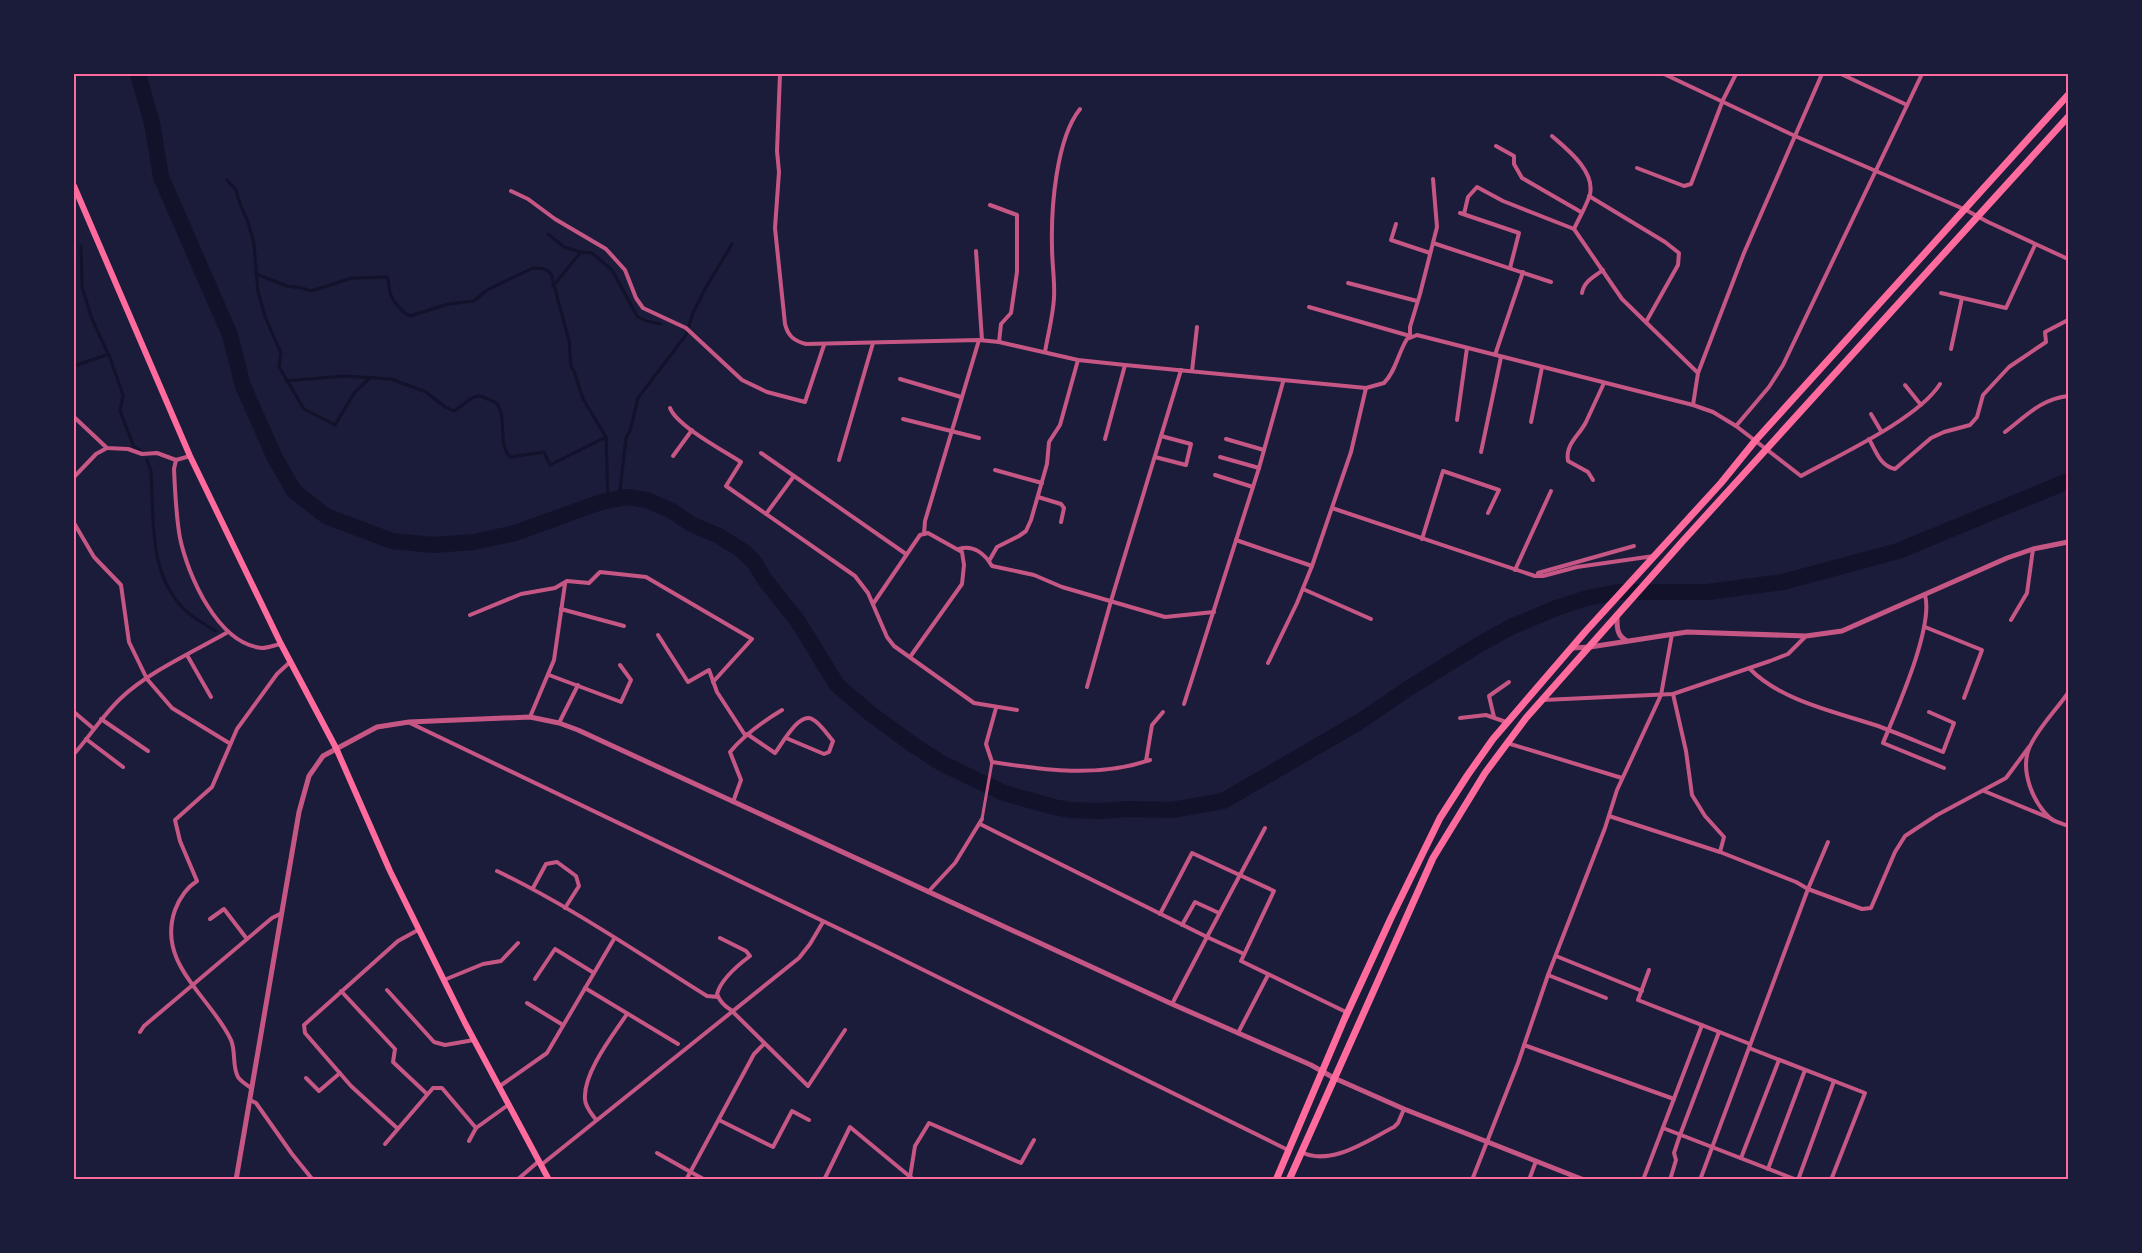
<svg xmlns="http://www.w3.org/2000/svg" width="2142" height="1253" viewBox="0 0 2142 1253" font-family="Inter,sans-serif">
<rect width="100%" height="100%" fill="#1b1b3a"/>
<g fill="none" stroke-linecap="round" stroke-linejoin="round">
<g stroke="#12122b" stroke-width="3">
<path d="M227,180L236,190L240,204L248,222L254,244L258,292L266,319L281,353L279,367L304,409L335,425L354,393L371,377"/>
<path d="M548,234L564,247L580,252"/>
<path d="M81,246L82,287L92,319L110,358L121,389L123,396L120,411L134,447L140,450"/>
<path d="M256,274L287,286L302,288L311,291L352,278L387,277C390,283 388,286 390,292C392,300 402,313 410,316L448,304L474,301L487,290L533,268C541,268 546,268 551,274L569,341L571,367L574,371L583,399L606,437L608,501"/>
<path d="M553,286L581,252L592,253L612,270L637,316L646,321L661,324"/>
<path d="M74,366L109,354"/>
<path d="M286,381L344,376L391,379L426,392L445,407L454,411C461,407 470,397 478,396C482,396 484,397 487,399C490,400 494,401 496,403C508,415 497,444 510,457L544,452L550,465L606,437"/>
<path d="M147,460L151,471C154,516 148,571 182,607C191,617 204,624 216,631"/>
<path d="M619,499L626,438L630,431L638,398L686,335L693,313L705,289L732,244"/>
</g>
<path stroke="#12122b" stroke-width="16" d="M138,74L152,123L161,177L230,335L243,386L275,458L294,491L326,516L392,541L433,545L474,542L515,533L601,502L627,497L647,500L672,511L691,524L719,536L743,551L755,563L765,580L797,620L837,685L871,714L912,744L941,763L1004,793L1054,807L1069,810L1102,811L1127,809L1172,810L1223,801L1359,722L1409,688L1480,644L1513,626L1559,607L1587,598L1618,592H1708L1783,582L1898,551L2068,481"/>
<path stroke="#c65784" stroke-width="3" d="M982,819L992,762"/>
<g stroke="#c65784" stroke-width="4">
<path d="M780,74L777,151L779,172L775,228L785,324C788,336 794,341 806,344L979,340L999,342L1078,360L1125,365L1366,388L1384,383C1396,371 1398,353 1407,339L1417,335L1693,405L1713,412L1736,426L1801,476C1839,455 1918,419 1940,384"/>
<path d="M1664,74L1795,136L1966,210L1988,222L2068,259"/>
<path d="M1841,74L1907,105"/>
<path d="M1552,136C1568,150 1595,171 1590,194C1587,205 1579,218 1574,229L1622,299L1698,373L1693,405"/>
<path d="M1496,146L1514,156V164L1522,178L1581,212"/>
<path d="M1637,168L1684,186L1691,184L1723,100L1736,74"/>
<path d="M511,191L528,199L555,219L606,249L625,270L636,298L643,308L686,328L742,380L767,392L805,402L824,345"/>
<path d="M1589,196L1665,242L1679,253L1678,265L1646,322"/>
<path d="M990,205L1017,215V272L1011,313L1001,324L999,342"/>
<path d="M1460,213L1519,233L1510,268"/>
<path d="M1464,214L1468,197L1477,187L1503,201L1574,229"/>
<path d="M1396,224L1391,240L1430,253"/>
<path d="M1433,243L1551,282"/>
<path d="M976,251L982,340"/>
<path d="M1348,283L1417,301"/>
<path d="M1582,293C1584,281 1594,277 1603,270"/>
<path d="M1941,293L2006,308L2035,245"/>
<path d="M1309,307L1410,336V327L1420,294L1437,227L1433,179"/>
<path d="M1951,349L1962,298"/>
<path d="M1045,352C1048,334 1053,316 1054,298C1055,281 1052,264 1052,247C1051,208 1056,139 1080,109"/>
<path d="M1495,355L1523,272"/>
<path d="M1192,371L1197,327"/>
<path d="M1698,373L1744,253L1822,74"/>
<path d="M900,379L961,397"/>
<path d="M1905,385L1921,405"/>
<path d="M670,408C677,426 724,451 741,462L726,486L855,576L868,593L887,637L894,646L974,703L1017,710"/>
<path d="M1871,414L1881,431"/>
<path d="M74,417L107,448L128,449L142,454L157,453L176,460"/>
<path d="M903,419L979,438"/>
<path d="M1457,420L1467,348"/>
<path d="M1531,422L1542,367"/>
<path d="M1736,426L1769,387L1783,365L1922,74"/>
<path d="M2005,432C2026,416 2041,399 2068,396"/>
<path d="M1105,439L1125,365"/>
<path d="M1226,439L1264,450"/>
<path d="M1869,439C1876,451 1880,466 1895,469L1931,438L1944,432L1970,425L1977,417L1983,395L2009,367L2046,342L2045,332L2068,320"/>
<path d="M1481,452L1501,357"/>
<path d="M761,453L906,554"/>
<path d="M190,456L176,460L174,469C175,492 176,516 180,538C188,576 218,644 262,648C268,648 275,645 281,644"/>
<path d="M673,456L692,430"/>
<path d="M1155,457L1186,465L1191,444L1161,436"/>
<path d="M1220,457L1259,468"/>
<path d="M839,460L873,343"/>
<path d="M995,470L1042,483"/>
<path d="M1215,475L1253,487"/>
<path d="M74,477L96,454L107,448"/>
<path d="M1593,480L1588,472L1568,461C1565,444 1579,436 1586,422C1592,409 1598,396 1604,383"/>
<path d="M1038,497L1061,504L1064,508L1061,522"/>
<path d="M1332,508L1535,576H1543L1577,567L1654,556"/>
<path d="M766,514L794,476"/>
<path d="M74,523L94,557L121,585L129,642L147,679L172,708L229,743"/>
<path d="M924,534L925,521L979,340"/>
<path d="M1422,539L1443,471L1499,490L1488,513"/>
<path d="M1236,540L1312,566"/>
<path d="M959,549C973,544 985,554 992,566L1034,575L1062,587L1165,617L1214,612"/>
<path d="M989,561L997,547L1019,536L1026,531L1031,520L1047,464L1049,442L1060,425L1078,360"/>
<path d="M1515,570L1551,491"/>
<path d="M1538,576V573L1634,546"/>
<path d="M1303,589L1371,619"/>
<path d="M1925,595C1934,627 1896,711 1883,743L1944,768"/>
<path d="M873,604L920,535L928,533L962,552L964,565L962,584L910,657"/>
<path d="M561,609L624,626"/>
<path d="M470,615L521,594L555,588L567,581L589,583L600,572L646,577L752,639L713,682"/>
<path d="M2011,620L2027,593L2033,549"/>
<path d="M1925,627L1982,650L1964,698"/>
<path d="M658,635L688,682L709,670L717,692L745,735"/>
<path d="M187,655L211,697"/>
<path d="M1268,663L1297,603L1312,566L1351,452L1366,388"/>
<path d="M1750,669C1780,700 1835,712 1875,725C1898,733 1920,743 1943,752L1954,723L1929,712"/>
<path d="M549,675L621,702L631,680L620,665"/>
<path d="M1087,687L1111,601L1181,370"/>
<path d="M2068,693C2056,710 2039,727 2030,746C2019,770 2033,803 2051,819C2056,822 2063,824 2068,826"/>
<path d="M1673,694L1686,751L1692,795L1705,816L1724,837L1720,852"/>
<path d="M1543,700L1673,694L1770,661L1788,654L1806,636"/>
<path d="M1184,704L1259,468L1283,382"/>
<path d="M996,708L986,744L992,762C1044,770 1098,778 1150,760"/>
<path d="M74,712L94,729"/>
<path d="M530,717L554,660L565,584"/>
<path d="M1494,717L1489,696L1509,682"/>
<path d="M1460,718L1486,715L1506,722"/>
<path d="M101,719L148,751"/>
<path d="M410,723L877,947L1288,1150"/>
<path d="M559,723L578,685"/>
<path d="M747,734L775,753C782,744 799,712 812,719C820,723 827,734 833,741L829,752L824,754L786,738"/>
<path d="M86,739L123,767"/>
<path d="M1507,743L1622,778"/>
<path d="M74,754C90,736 103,715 121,698C148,672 195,651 228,632"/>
<path d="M1146,761L1152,725L1163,712"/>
<path d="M1984,791L2052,819"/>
<path d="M733,802L741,780L730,752C745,734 762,722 782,710"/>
<path d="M1609,816L1720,852L1796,882L1808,889L1700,1180"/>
<path d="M980,824L1207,937L1265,828"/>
<path d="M1828,842L1808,889L1862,909L1871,908L1895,852L1905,836L1937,815L2006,778L2029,747"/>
<path d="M497,871C570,906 638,953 707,996L718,997"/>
<path d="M533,888L546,864L557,862L576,876L579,886L565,908"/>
<path d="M928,892L955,863L982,819"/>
<path d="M1160,914L1192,853L1274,891L1241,961L1348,1013"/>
<path d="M210,919L224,909L247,939"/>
<path d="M1182,925L1195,902L1219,913"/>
<path d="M720,938L746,951L750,956C738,965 721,979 717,994C720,1002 724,1006 731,1010L808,1086L845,1030"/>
<path d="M1556,956L1642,991"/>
<path d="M1649,970L1638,1000L1750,1044"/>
<path d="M1548,975L1606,998"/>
<path d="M535,979L555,949L594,973"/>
<path d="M444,980L483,964L501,961L518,943"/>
<path d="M585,988L678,1044"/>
<path d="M387,990L434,1042L445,1045L474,1040"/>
<path d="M341,991L395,1049L393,1062L427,1094"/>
<path d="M527,1003L563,1025"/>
<path d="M1172,1004L1207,937L1244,954"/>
<path d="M140,1032L144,1026L272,918L282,913"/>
<path d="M1238,1033L1268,975"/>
<path d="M1524,1045L1674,1099"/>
<path d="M1749,1048L1865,1093L1831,1180"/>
<path d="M306,1078L319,1091L340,1073"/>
<path d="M500,1086L547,1053L614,939"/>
<path d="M252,1089C248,1085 241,1082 238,1077C232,1066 236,1052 231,1040C211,997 156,964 175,910C180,897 186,888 197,881L180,841L175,820L212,787L237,729L277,674L290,662"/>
<path d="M250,1100L256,1103L292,1154L313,1180"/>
<path d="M596,1120C592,1114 585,1107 585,1099C583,1073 613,1035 627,1014"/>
<path d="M719,1120L773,1147L792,1111L809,1120"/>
<path d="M397,1128L351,1086L305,1033L304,1025L398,941L418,930"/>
<path d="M1663,1128L1797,1180"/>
<path d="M469,1141L476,1128L508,1105"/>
<path d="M385,1144L433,1088H442L476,1128"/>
<path d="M1301,1152C1331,1167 1368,1140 1394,1127L1398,1123L1404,1109"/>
<path d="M657,1153L705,1180"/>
<path d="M1741,1158L1779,1060"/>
<path d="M541,1165L799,958L810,944L823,922"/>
<path d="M1768,1169L1805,1070"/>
<path d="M910,1177L915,1146L929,1123L1021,1163L1034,1140"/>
<path d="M517,1180L539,1161"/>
<path d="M686,1180L754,1054L764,1044"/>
<path d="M824,1180L850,1127L914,1180"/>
<path d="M1472,1180L1518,1063L1548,975L1605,828L1617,790L1661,695L1672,634"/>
<path d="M1529,1180L1536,1161"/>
<path d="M1643,1180L1702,1025"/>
<path d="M1670,1180L1676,1160L1674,1153L1680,1135L1719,1032"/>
<path d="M1798,1180L1834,1081"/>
</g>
<g stroke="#c65784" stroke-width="5">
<path d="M1617,618C1617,628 1617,636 1627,641"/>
<path d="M1572,648L1590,647L1687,632L1806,636L1842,631L2007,558L2033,549L2068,542"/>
<path d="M236,1180L299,812L309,776L323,756L377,727L409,722L530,717L559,723L578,730L1172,1004L1311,1065L1334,1078L1404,1109L1584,1180"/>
</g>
<path stroke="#ff6b9d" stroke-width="6" d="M74,186L190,456L281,644L336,748L390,871L465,1023L549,1180"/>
<g stroke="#ff6b9d" stroke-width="7">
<path d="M1276,1180L1344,1020L1391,918L1440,818L1467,776L1493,739L1585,632L1721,483L1755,441L2068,95"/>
<path d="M1289,1180L1433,858L1485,773L1526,718L1682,542L2068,117"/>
</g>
</g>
<rect width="2142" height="1253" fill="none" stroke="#1b1b3a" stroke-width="150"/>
<rect x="75" y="75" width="1992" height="1103" fill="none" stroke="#ff6b9d" stroke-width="2"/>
</svg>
